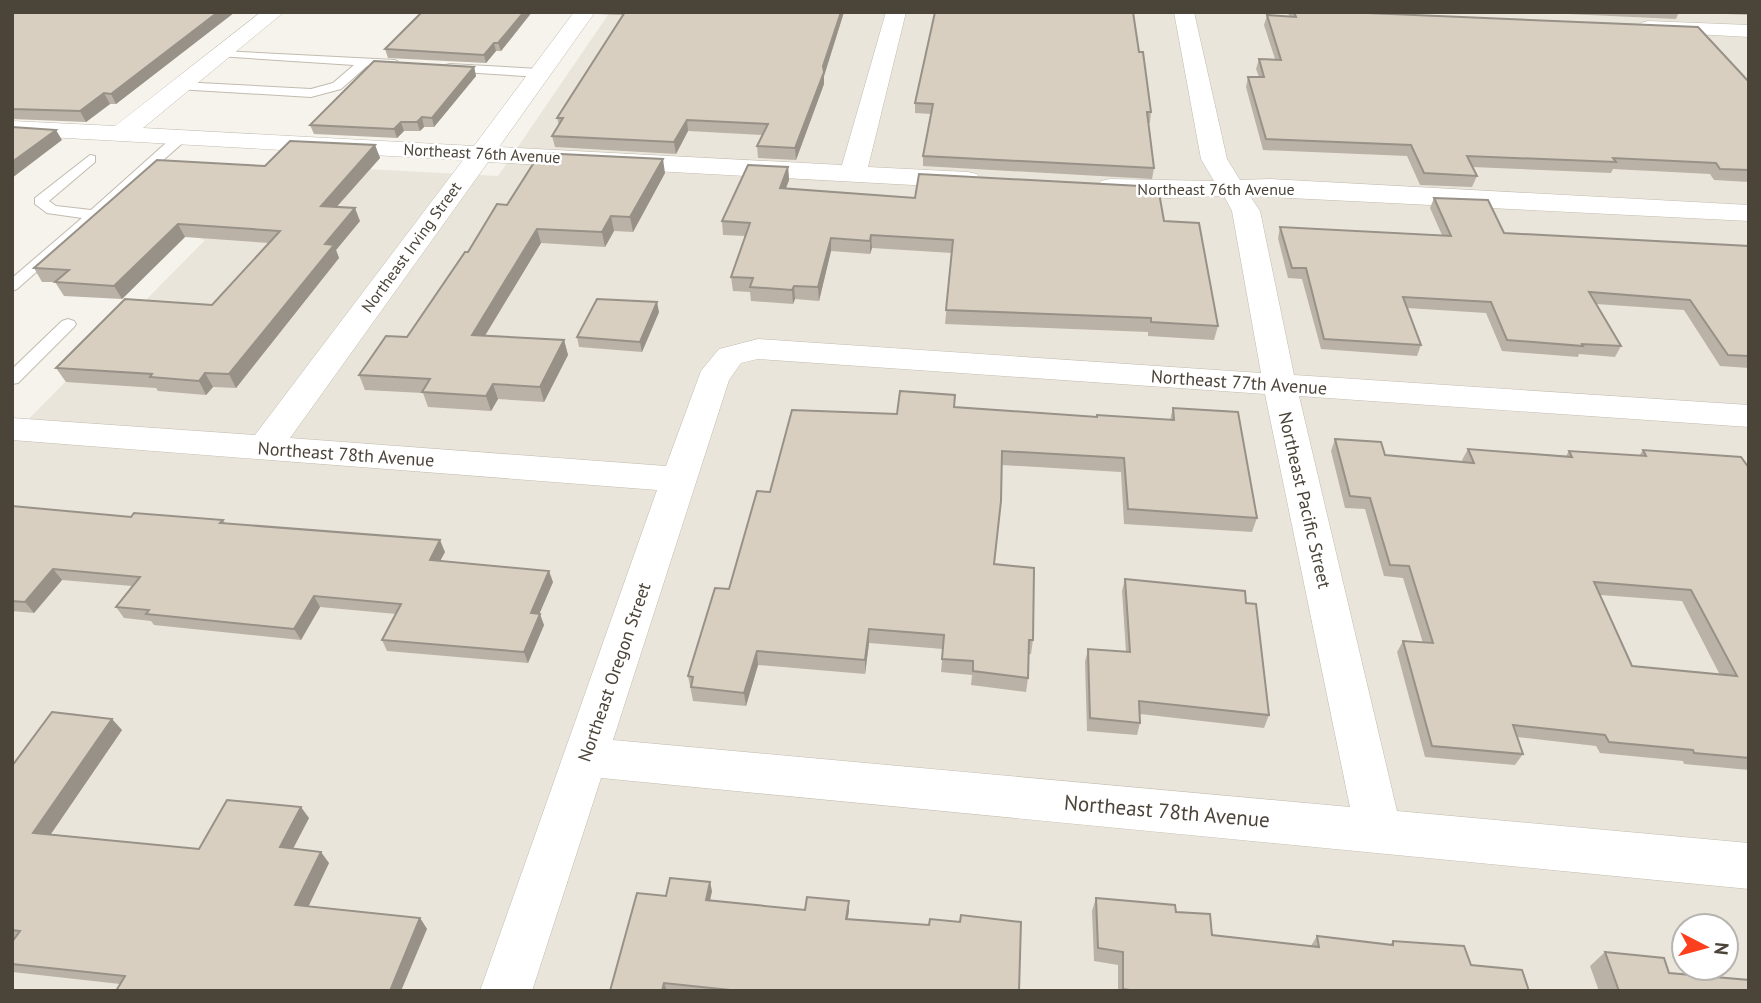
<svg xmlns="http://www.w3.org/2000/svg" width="1761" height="1003" viewBox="0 0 1761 1003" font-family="'PT Sans',sans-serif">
<rect width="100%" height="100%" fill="#f6f3ec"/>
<path fill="#eae5da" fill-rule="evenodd" d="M610,12H1749V991H12V436L205,240L200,239L275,164L498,176ZM1684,926H1726V968H1684Z"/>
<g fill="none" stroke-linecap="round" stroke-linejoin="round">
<g stroke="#c2bbae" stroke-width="2">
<g id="lane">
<path d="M222,51L395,60L401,64L395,68L367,66L341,89L311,97L177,89V83L181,82L311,89L333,83L354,65L218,56L216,54Z"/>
<path d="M450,64L540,69L546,73L540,77L446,71V65Z"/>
<path d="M181,133L186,134V140L17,289L12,291V278L82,218L47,213L35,204V198L90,155L95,156V162L49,201L56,206L91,210L176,134Z"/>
<path d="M68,319L74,321L76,324L74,327L18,383L12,384V369L62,321Z"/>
</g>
</g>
<g stroke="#c2bbae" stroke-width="1">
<g id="street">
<path d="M261,12H284L143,128L474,146L574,12H595L499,147L842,165L886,12H906L868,167L968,172L977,174L981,180L977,186L968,188L488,162L290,438L666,466L701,371L719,349L758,339L1261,373L1232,211L1224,196L1168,198L1110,195L1101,193L1097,187L1101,181L1110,179L1214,181L1201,159L1174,12H1194L1227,159L1240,180L1270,179L1749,205V221L1250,196L1260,211L1294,375L1749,405V427L1299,396L1397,811L1749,843V889L601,778L532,991H480L657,490L12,440V418L255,435L463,160L12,135V121L115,126ZM758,359L1265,394L1350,807L613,740L729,380L741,363Z"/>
<path d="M1648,21L1749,25V37L1641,31L1637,27L1641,23Z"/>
</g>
</g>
<use href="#lane" fill="#fff" fill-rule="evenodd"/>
<use href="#street" fill="#fff" fill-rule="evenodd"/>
</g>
<g fill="#bab2a6" fill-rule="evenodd">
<path d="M12,12H235L116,104H110L86,122L12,119Z"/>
<path d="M422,12H532L501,51H496L486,63L388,58L385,49Z"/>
<path d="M596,12H844L824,76V84L796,160L758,158L757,146L762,135L688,131L676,154L555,147L552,136L559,125L557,118L623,15L597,14Z"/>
<path d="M1288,12H1344L1749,82V182L1714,180L1710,174L1613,169L1611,173L1472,167L1477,176L1472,187L1420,185L1407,156L1263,150L1246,87L1248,77H1259L1256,69L1259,59H1275L1264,25L1267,15L1289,16Z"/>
<path d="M1523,12H1749V15L1679,12L1676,19Z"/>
<path d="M1139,52L1151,112L1150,123H1148L1154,168L1152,179L923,166V156L931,114L915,113V103Z"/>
<path d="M474,67L476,76L434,127H424L420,131H404L397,138L314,134L310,125Z"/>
<path d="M375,145L380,158L336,207L360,221L336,250L339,258L236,388L213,387L206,395L158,391L156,388L66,382L56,368L212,305L269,243L185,237L122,299L64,296L55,282H42L34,268L265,166Z"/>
<path d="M788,167L789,180L786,188L1164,221L1218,326L1214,340L1148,336V332L945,324L952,253L872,248L870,254L831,251L819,301L795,299L793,304L751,301L750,292L733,291L731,277L745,236L723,235L722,221Z"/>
<path d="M665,173L633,232L614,231L605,247L541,243L485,335L564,340L568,355L544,402L498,399L491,411L428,407L423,393L365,390L359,375L407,337L468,252L507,205Z"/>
<path d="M1434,198L1504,233L1749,246V368L1720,366L1684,310L1596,304L1621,346L1615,357L1579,354L1578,357L1502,351L1486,313L1407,308L1421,345L1417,356L1321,349L1302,279L1288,278L1278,238L1280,227L1442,235L1430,208Z"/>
<path d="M659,312L642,352L579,347L577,337Z"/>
<path d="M954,407L1097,417L1170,420L1173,408L1257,518L1252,532L1124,524L1121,472L1002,465L994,564L1033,640L1031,654H1029L1028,678L1026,692L971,685L972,675L941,672L943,649L869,643L865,674L758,665L746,706L693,701L688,676L729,589L770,492L897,414Z"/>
<path d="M1335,439L1385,455L1463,462L1462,460L1468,449L1566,456L1569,451L1639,456L1643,450L1749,468V770L1684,764L1683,761L1600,753L1596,746L1517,737L1523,754L1515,765L1425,757L1397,652L1403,641L1423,643L1403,578L1384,576L1365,509L1345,508L1331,451ZM1600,595L1682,601L1720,675L1632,666Z"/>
<path d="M12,506L131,517L223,520L225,523L445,552L440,561L553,582L539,614L544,625L528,663L387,651L382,640L396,614L320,607L301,640L154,625L151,621L124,618L116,607L132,586L62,580L34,613L12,611Z"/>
<path d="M1125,579L1246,603L1269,715L1264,728L1140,714V723L1137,735L1087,731L1085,662L1088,649L1126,652L1122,591Z"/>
<path d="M122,730L51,834L199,849L309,818L293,849L329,863L308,906L420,918L427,929L120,984L12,972V942L15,939H12V766Z"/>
<path d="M712,891L710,900L805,910H849L848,919L1019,991H610L666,896Z"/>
<path d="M1096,898L1176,912L1212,935L1311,946L1317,936L1390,945L1393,941L1471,965L1529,991H1118V965L1094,961L1092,911Z"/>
<path d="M1605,952L1669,973L1749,991H1599L1590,966Z"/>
</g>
<g fill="#979187">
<path d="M218,12H235L116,104L111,94Z"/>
<path d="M524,12H532L501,51L498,43Z"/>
<path d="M841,12H844L824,76V84L796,160L795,148Z"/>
<path d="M494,43L496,51L486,63L484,55Z"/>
<path d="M474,67L476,76L434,127L432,118Z"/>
<path d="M104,93L110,104L86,122L80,111Z"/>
<path d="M422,117L424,127L420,131L417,122Z"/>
<path d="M687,120L688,131L676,154L674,142Z"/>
<path d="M401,122L404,131L397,138L394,129Z"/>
<path d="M56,130L62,140L12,178V162Z"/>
<path d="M375,145L380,158L326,219L321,206Z"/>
<path d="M663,159L665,173L633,232L630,217Z"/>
<path d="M788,167L789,180L781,201L780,188Z"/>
<path d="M355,208L360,221L336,250L339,258L236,388L229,374L325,244Z"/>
<path d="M611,216L614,231L605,247L602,232Z"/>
<path d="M178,224L185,237L122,299L114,286Z"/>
<path d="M537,229L541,243L477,349L472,335Z"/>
<path d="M871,235L872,248L870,254V241Z"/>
<path d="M831,238V251L819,301L818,287Z"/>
<path d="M794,286L795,299L793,304L792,290Z"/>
<path d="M657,302L659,312L642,352L640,342Z"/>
<path d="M564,340L568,355L544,402L540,387Z"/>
<path d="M205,373L213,387L206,395L199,381Z"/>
<path d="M493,384L498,399L491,411L486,396Z"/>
<path d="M440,540L445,552L434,572L430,560Z"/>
<path d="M53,569L62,580L34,613L25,602Z"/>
<path d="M549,571L553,582L535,624L531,613Z"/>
<path d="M314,596L320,607L301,640L294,629Z"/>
<path d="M540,614L544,625L528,663L524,652Z"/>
<path d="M869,629V643L865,674V660Z"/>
<path d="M757,651L758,665L746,706L744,693Z"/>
<path d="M112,719L122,730L44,844L33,833Z"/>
<path d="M301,807L309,818L288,858L280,847Z"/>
<path d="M321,852L329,863L304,916L295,905Z"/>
<path d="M710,882L712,891L708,909L706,900Z"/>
<path d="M849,901V910L846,927V919Z"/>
<path d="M420,918L427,929L401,991H390Z"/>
<path d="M664,983L667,991H662Z"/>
</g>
<g fill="#d8cfc1" stroke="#979187" stroke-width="2" fill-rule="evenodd">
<path d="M12,12H218L111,94L104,93L80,111L12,109Z"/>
<path d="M422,12H524L498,43H494L484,55L385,49Z"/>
<path d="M625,12H841L823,66L824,72L795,148L757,146L768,124L687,120L674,142L552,136L563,118H557Z"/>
<path d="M935,12H1133L1139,52H1143L1151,112H1147L1154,168L923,156L933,104L915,103Z"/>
<path d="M1294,12H1344L1698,27L1749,82V170L1720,169L1716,163L1613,158L1616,162L1467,156L1477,176L1424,173L1411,145L1266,139L1248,77H1264L1259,59L1281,60L1267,15L1296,17Z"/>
<path d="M374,61L474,67L432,118L422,117L417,122H401L394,129L310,125Z"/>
<path d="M12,127L56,130L12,162Z"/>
<path d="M290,141L375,145L321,206L355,208L325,244L334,245L229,374L205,373L199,381L150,377L152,374L56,368L125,299L212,305L280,231L178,224L114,286L55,282L69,270L34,268L157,160L265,166Z"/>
<path d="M540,153L663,159L630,217L611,216L602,232L537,229L472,335L564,340L540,387L493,384L486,396L422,392L430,379L359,375L386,336L407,337L465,252H468L497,204L507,205Z"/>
<path d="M748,165L788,167L780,188L915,198L919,174L1158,187L1164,221L1199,223L1218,326L1151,322V318L946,310L953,240L871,235L870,241L831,238L818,287L794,286L792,290L750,287L753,278L731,277L750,223L722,221Z"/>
<path d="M1434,198L1488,200L1504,233L1749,246V356L1728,355L1690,300L1589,292L1621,346L1582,344L1583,346L1507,340L1491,302L1403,297L1421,345L1324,339L1306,268H1292L1280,227L1451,236Z"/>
<path d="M597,299L657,302L640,342L577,337Z"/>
<path d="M900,391L955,395L954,407L1097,417V415L1174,420L1173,408L1238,412L1257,518L1128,509L1124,458L1002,451L1001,501L994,564L1034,568L1033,640H1029L1028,678L973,671V661L942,659L944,635L869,629L865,660L757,651L744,693L691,687L693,677L688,676L715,588L729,589L757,491L770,492L792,410L897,414Z"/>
<path d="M1335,439L1381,442L1385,455L1474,463L1468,449L1572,457L1569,451L1646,456L1643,450L1741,457L1749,468V758L1694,753L1693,750L1609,742L1605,735L1513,725L1523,754L1432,746L1403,641L1433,643L1409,566L1390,565L1370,498L1350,496ZM1594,582L1691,590L1737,676L1632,666Z"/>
<path d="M12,506L131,517L134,513L223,520L220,523L440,540L430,560L549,571L531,613L540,614L524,652L382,640L401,604L314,596L294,629L146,614L149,610L116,607L140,577L53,569L25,602L12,601Z"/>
<path d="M1125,579L1245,591L1246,603L1256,604L1269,715L1139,701L1140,723L1090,718L1088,649L1130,652Z"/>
<path d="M52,712L112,719L33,833L199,849L227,800L301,807L280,847L321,852L295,905L420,918L390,991H116L125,976L12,964V942L20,931L12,930V766Z"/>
<path d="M670,878L710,882L706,900L805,910L807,897L849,901L846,919L929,925L930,919L960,922L961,915L1021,922L1019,991H740L664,983L662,991H610L637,893L666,896Z"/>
<path d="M1096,898L1175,905L1176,912L1210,914L1212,935L1319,947L1317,936L1393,945V941L1464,946L1471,965L1522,970L1529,991H1137L1123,989V952L1098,948Z"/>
<path d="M1605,952L1664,958L1669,973L1749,980V991H1619Z"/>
</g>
<g text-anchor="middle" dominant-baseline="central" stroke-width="5" stroke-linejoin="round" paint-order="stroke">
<g font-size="16" fill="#4b4439" stroke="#fff">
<text transform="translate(482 153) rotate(3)">Northeast 76th Avenue</text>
<text x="1216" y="189">Northeast 76th Avenue</text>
<text transform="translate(411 247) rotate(-54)">Northeast Irving Street</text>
</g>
<g font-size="18" fill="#4b4439" stroke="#fff">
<text transform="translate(1239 382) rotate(4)">Northeast 77th Avenue</text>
<text transform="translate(346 454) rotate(4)">Northeast 78th Avenue</text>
<text transform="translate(1305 500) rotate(77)">Northeast Pacific Street</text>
<text transform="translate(614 672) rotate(-71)">Northeast Oregon Street</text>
</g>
<g font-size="21" fill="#4b4439" stroke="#fff">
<text transform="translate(1167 811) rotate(5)">Northeast 78th Avenue</text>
</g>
</g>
<rect width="1761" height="1003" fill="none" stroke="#4b4439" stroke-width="28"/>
<g transform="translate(1705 947) rotate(96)"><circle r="33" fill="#ffffff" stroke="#b7b4b0" stroke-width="2"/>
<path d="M0-5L12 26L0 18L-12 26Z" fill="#fc3f1d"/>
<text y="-10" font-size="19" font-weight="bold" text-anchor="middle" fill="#4b4439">N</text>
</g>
</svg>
